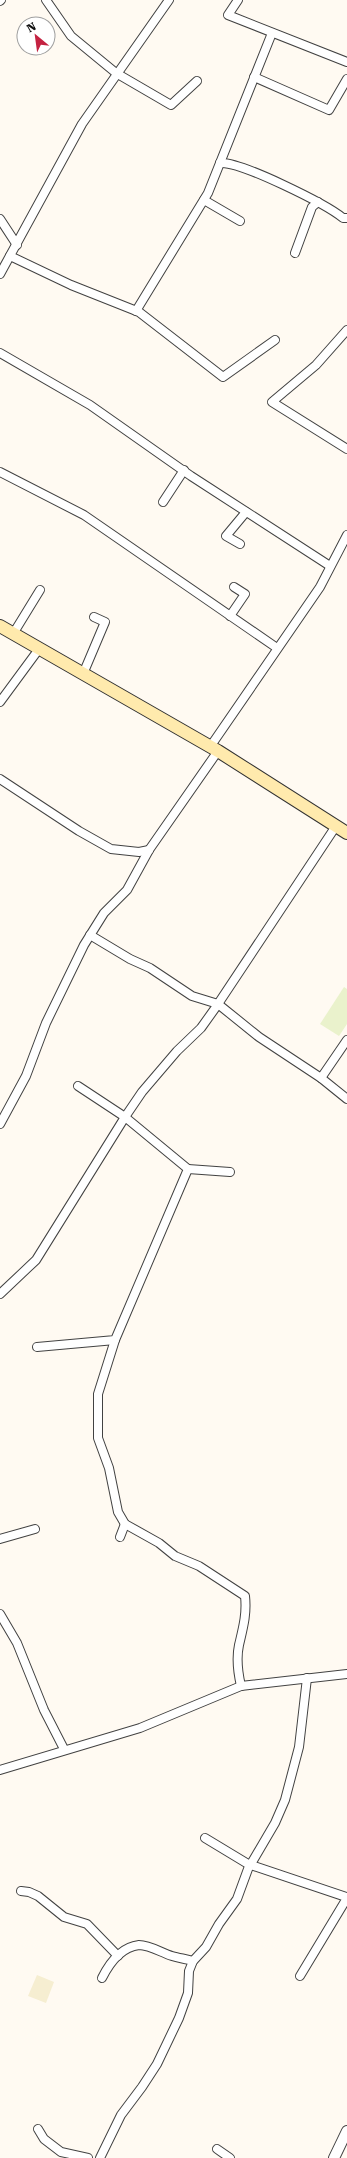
<svg xmlns="http://www.w3.org/2000/svg" width="347" height="2158" viewBox="0 0 347 2158" font-family="'Roboto Serif',serif">
<rect width="100%" height="100%" fill="#fffaf2"/>
<path fill="#f6eed1" d="M37,1975L54,1982L46,2003L28,1996Z"/>
<path fill="#eaf2cc" d="M344,987L347,989V1024L339,1036L320,1024Z"/>
<g fill="none" stroke-linecap="round" stroke-linejoin="round">
<g stroke="#424242" stroke-width="10">
<g id="minor">
<path d="M46,0L71,36L116,73L171,105L197,81"/>
<path d="M238,0L228,15L347,62"/>
<path d="M0,1L1,0"/>
<path d="M254,77L329,110L347,79"/>
<path d="M220,163C240,161 326,204 343,218H347"/>
<path d="M204,200L240,221"/>
<path d="M0,219L17,245"/>
<path d="M295,253L312,207L318,202"/>
<path d="M10,256L71,285L139,312L223,377L275,340"/>
<path d="M0,274L82,124L169,0"/>
<path d="M136,311L208,193L272,33"/>
<path d="M347,330L316,365L272,402L347,449"/>
<path d="M0,353L90,405L191,476L330,566"/>
<path d="M0,472L84,515L277,648"/>
<path d="M163,502L184,470"/>
<path d="M240,544L226,536L246,512"/>
<path d="M230,616L245,594L234,587"/>
<path d="M13,634L40,590"/>
<path d="M83,674L105,622L94,617"/>
<path d="M0,702L39,649"/>
<path d="M210,747L320,587L347,535"/>
<path d="M0,779L79,831L111,849L139,852L149,850"/>
<path d="M90,935L130,959L150,968L192,996L218,1004L259,1037L321,1078L347,1040"/>
<path d="M321,1078L347,1099"/>
<path d="M0,1124L26,1076L46,1023L84,945L104,913L127,890L149,850L218,751"/>
<path d="M188,1169L230,1172"/>
<path d="M0,1294L36,1260L125,1117L142,1092L177,1051L201,1028L216,1007L336,826"/>
<path d="M115,1340L98,1394V1438L109,1468L118,1512L125,1524L159,1543L175,1556L199,1566L245,1596C247,1614 243,1628 239,1645C236,1659 238,1673 241,1686"/>
<path d="M37,1347L115,1340L188,1169L125,1117L78,1086"/>
<path d="M120,1537L125,1524"/>
<path d="M0,1539L35,1529"/>
<path d="M0,1614L17,1643L44,1710L64,1749"/>
<path d="M0,1770L140,1728L241,1686L347,1674"/>
<path d="M205,1838L248,1864L346,1897"/>
<path d="M21,1891L29,1892L38,1896L64,1917L87,1924L118,1956"/>
<path d="M300,1976L347,1898"/>
<path d="M102,1978C109,1964 121,1947 139,1945C150,1945 162,1953 172,1956C179,1958 186,1959 193,1961"/>
<path d="M38,2129L44,2139L61,2152L88,2158"/>
<path d="M217,2149L230,2158"/>
<path d="M100,2158L121,2115L142,2087L157,2064L179,2018L188,1993L189,1971L193,1961L206,1947L219,1924L237,1899L248,1869L275,1823L285,1800L299,1747L307,1678"/>
</g>
</g>
<g stroke="#424242" stroke-width="12">
<path id="tertiary" d="M334,2158L347,2131"/>
</g>
<g stroke="#313131" stroke-width="14">
<path id="secondary" d="M0,626L218,751L347,833"/>
</g>
<use href="#minor" stroke="#fff" stroke-width="8"/>
<use href="#tertiary" stroke="#fff" stroke-width="10"/>
<use href="#secondary" stroke="#ffeaad" stroke-width="12"/>
</g>
<g transform="translate(36 36) rotate(331)"><circle r="19" fill="#ffffff" stroke="#9f9f9f"/>
<path d="M0-3L7 15L0 10L-7 15Z" fill="#c42241"/>
<text y="-6" font-size="11" font-weight="bold" text-anchor="middle" fill="#0f0f0f">N</text>
</g>
</svg>
